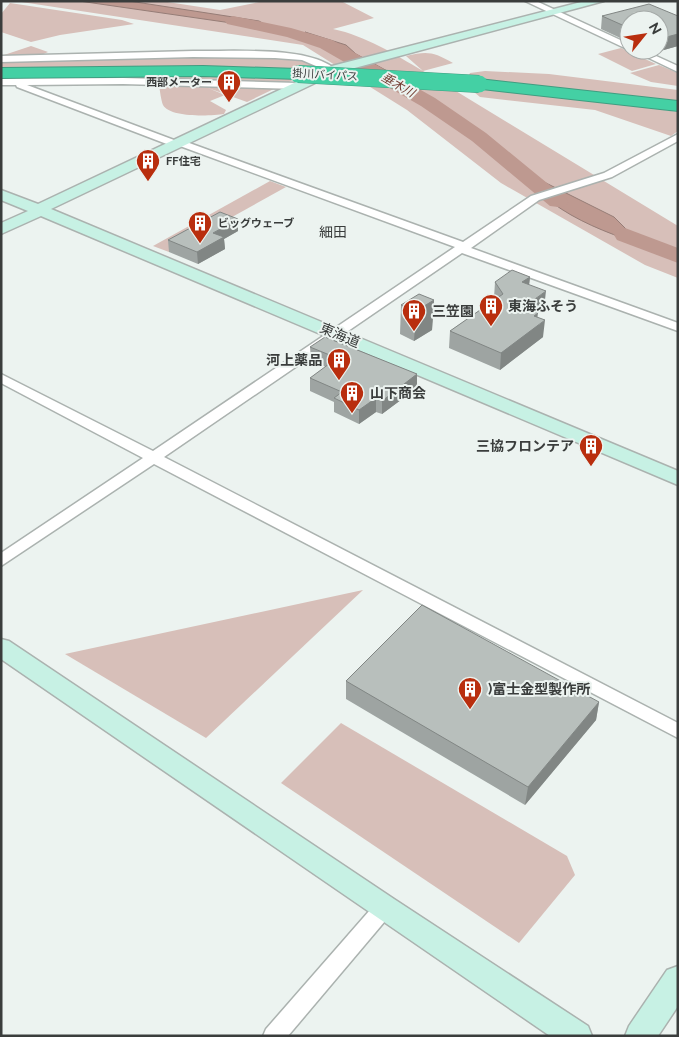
<svg xmlns="http://www.w3.org/2000/svg" width="679" height="1037" viewBox="0 0 679 1037" font-family="Raleway,'Noto Sans JP',sans-serif">
<rect width="100%" height="100%" fill="#ecf3f0"/>
<g fill="#d7bfb9">
<path d="M15,1H161L220,10L264,1H341L374,18L333,29C366,36 394,54 423,71L406,56C428,51 433,52 453,63L423,71L678,226V278L645,265L501,183L407,110L303,45Z"/>
<path d="M10,3L122,20L134,24L60,35L31,42L1,32V14Z"/>
<path d="M31,46L48,52L39,56H1Z"/>
<path d="M621,48L656,64L632,71L598,54Z"/>
<path d="M210,56L299,59L311,63L312,70L289,82L113,78L1,80V60Z"/>
<path d="M659,65L678,73V86L651,82L630,73Z"/>
<path d="M485,71L549,74L678,90V103L467,79L470,73Z"/>
<path d="M165,83L278,87L247,102L208,88L225,95L210,101L226,110L224,114C211,116 170,118 163,105C161,100 160,91 159,85Z"/>
<path d="M468,87L596,100L678,112V131L671,136L595,110L480,97Z"/>
<path d="M270,181L286,187L169,252L153,246Z"/>
<path d="M363,590L206,738L65,654Z"/>
<path d="M341,723L567,856L575,875L519,943L281,783Z"/>
</g>
<g fill="#be9990" stroke="#967d77">
<path d="M79,1H129L259,21L273,29Z"/>
<path d="M305,32L346,45L356,54L391,73L402,85Z"/>
<path d="M522,171L614,217L629,232L678,251V256C625,239 553,220 522,171Z"/>
</g>
<g fill="none" stroke-linecap="round" stroke-linejoin="round">
<g fill="#be9990" fill-rule="evenodd">
<path d="M233,16L291,28L332,40L435,98L486,133L569,201L566,206L558,207L550,206L472,141L421,106L320,48L287,37L227,24L225,21L227,18Z"/>
<path d="M625,228L678,248V263L617,240L614,235L617,230Z"/>
</g>
<g stroke="#abb2af" stroke-width="3">
<g id="street">
<path d="M525,1H536L629,44V50Z"/>
<path d="M632,50H643L678,66V72Z"/>
<path d="M193,51C229,52 310,45 336,70L332,73L302,60L275,58L193,57L1,62V56Z"/>
<path d="M123,78L297,83L302,86L297,89L123,84L27,85L174,140H181L463,242L531,196L604,173L678,134V141L612,177L539,200L471,248L678,323V331L462,253L164,457L678,723V738L154,464L1,566V553L143,458L1,383V374L153,451L455,247L180,146H172L17,87L16,85H1V79Z"/>
<path d="M384,899L391,902L394,908L391,914L288,1036H263L266,1029L377,902Z"/>
</g>
</g>
<g stroke="#abb2af" stroke-width="3">
<g id="secondary">
<path d="M585,1H604L336,73L51,209L678,471V485L41,216L1,234V223L28,211L1,200V190L38,204L328,67Z"/>
<path d="M1,639L9,641L394,899L588,1026L592,1036H550L1,659Z"/>
<path d="M678,966V1006L658,1036H625L629,1026L667,970Z"/>
</g>
</g>
<g stroke="#409d80" stroke-width="2">
<g id="highway">
<path d="M203,66L298,69L304,71L306,74L304,77L298,79L203,76L1,78V68Z"/>
<path d="M479,79L678,101V111L473,88L471,84L473,80Z"/>
</g>
</g>
<use href="#street" fill="#fff" fill-rule="evenodd"/>
<use href="#secondary" fill="#c7f1e4" fill-rule="evenodd"/>
<use href="#highway" fill="#44d0a4" fill-rule="evenodd"/>
<g stroke="#409d80" stroke-width="18" stroke-linecap="butt">
<path id="highway-bridge" d="M298,74L479,84"/>
</g>
<use href="#highway-bridge" stroke="#44d0a4" stroke-width="17"/>
</g>
<g fill="#9ea4a2">
<path d="M602,16H678V46L653,53L647,50H659V20H629V42L601,29Z"/>
<path d="M238,231L224,239L225,249L198,264L169,252L168,240Z"/>
<path d="M530,277L529,285L544,308L537,313V317L543,337L500,370L449,348L450,331L495,300L494,298L495,282Z"/>
<path d="M434,300L432,330L414,341L400,334L401,305Z"/>
<path d="M310,347L417,374V388L382,414L376,412L359,424L334,412V402L310,391V378L326,367L311,360Z"/>
<path d="M346,681L599,702L596,720L525,805L346,699Z"/>
</g>
<g fill="#818684">
<path d="M678,34V46L653,53L654,50H659V39Z"/>
<path d="M238,219V231L224,239L225,249L198,264L197,252L213,233Z"/>
<path d="M530,277L528,293L522,282Z"/>
<path d="M546,291L544,308L522,324L524,307Z"/>
<path d="M434,300L432,330L414,341L416,311Z"/>
<path d="M538,313L536,327L545,320L543,337L500,370L501,353L534,316Z"/>
<path d="M417,374V388L382,414V401Z"/>
<path d="M376,398V412L359,424V410Z"/>
<path d="M599,702L596,720L525,805L528,787Z"/>
</g>
<g fill="#b8bfbc" stroke="#818684">
<path d="M649,4L678,16V34L659,39V20H629V28L602,16Z"/>
<path d="M220,212L238,219L213,233L224,237L197,252L168,240Z"/>
<path d="M512,270L530,277L522,282L546,291L524,307L538,313L534,316L545,320L501,353L450,331L503,294L495,282Z"/>
<path d="M419,294L434,300L416,311L401,305Z"/>
<path d="M325,337L417,374L382,401L376,398L359,410L334,398L342,392L310,378L337,358L310,347Z"/>
<path d="M422,605L599,702L528,787L346,681Z"/>
</g>
<defs>
<g id="building-pin" transform="scale(1.25)"><path d="M0 17L-7.5 6A9.5 9.5 0 1 1 7.5 6Z" fill="#b92e0e" stroke="#ecf3f0"/><path d="M-4-6H4V6H1V3H-1V6H-4ZM-2.5-4.3h1.7v1.8h-1.7ZM.8-4.3h1.7v1.8H.8ZM-2.5-1h1.7V.8h-1.7ZM.8-1h1.7V.8H.8Z" fill="#fff"/></g>
</defs>
<g fill-rule="evenodd">
<use href="#building-pin" x="229" y="82"/>
<use href="#building-pin" x="148" y="161"/>
<use href="#building-pin" x="200" y="223"/>
<use href="#building-pin" x="491" y="306"/>
<use href="#building-pin" x="414" y="311"/>
<use href="#building-pin" x="339" y="360"/>
<use href="#building-pin" x="352" y="393"/>
<use href="#building-pin" x="591" y="446"/>
<use href="#building-pin" x="470" y="689"/>
</g>
<g text-anchor="middle" dominant-baseline="central" stroke-width="4" stroke-linejoin="round" paint-order="stroke">
<g font-size="11" fill="#3a3d3c" stroke="#ecf3f0">
<text transform="translate(325 75) rotate(3)">掛川バイパス</text>
</g>
<g font-size="11" font-weight="bold" fill="#3a3d3c" stroke="#ecf3f0" text-anchor="start">
<text x="212" y="82" text-anchor="end">西部メーター</text>
<text x="166" y="161">FF住宅</text>
<text x="218" y="223">ビッグウェーブ</text>
</g>
<g font-size="12" font-style="italic" fill="#723d32" stroke="#ecf3f0">
<text transform="translate(398 85) rotate(30)">垂木川</text>
</g>
<g font-size="14" fill="#3a3d3c" stroke="#ecf3f0">
<text x="333" y="232">細田</text>
</g>
<g font-size="14" font-weight="bold" fill="#3a3d3c" stroke="#ecf3f0" text-anchor="start">
<text x="508" y="306">東海ふそう</text>
<text x="432" y="311">三笠園</text>
<text x="322" y="360" text-anchor="end">河上薬品</text>
<text x="370" y="393">山下商会</text>
<text x="574" y="446" text-anchor="end">三協フロンテア</text>
<text x="488" y="689">)富士金型製作所</text>
</g>
<g font-size="14" fill="#3a3d3c" stroke="#ecf3f0">
<text transform="translate(340 335) rotate(23)">東海道</text>
</g>
</g>
<rect width="679" height="1037" fill="none" stroke="#3a3d3c" stroke-width="5"/>
<g transform="translate(644 35) rotate(60)"><circle r="24" fill="#ecf3f0" stroke="#a5aaa8"/>
<path d="M0-4L9 19L0 12L-9 19Z" fill="#b92e0e"/>
<text y="-8" font-size="14" font-weight="bold" text-anchor="middle" fill="#3a3d3c">N</text>
</g>
</svg>
